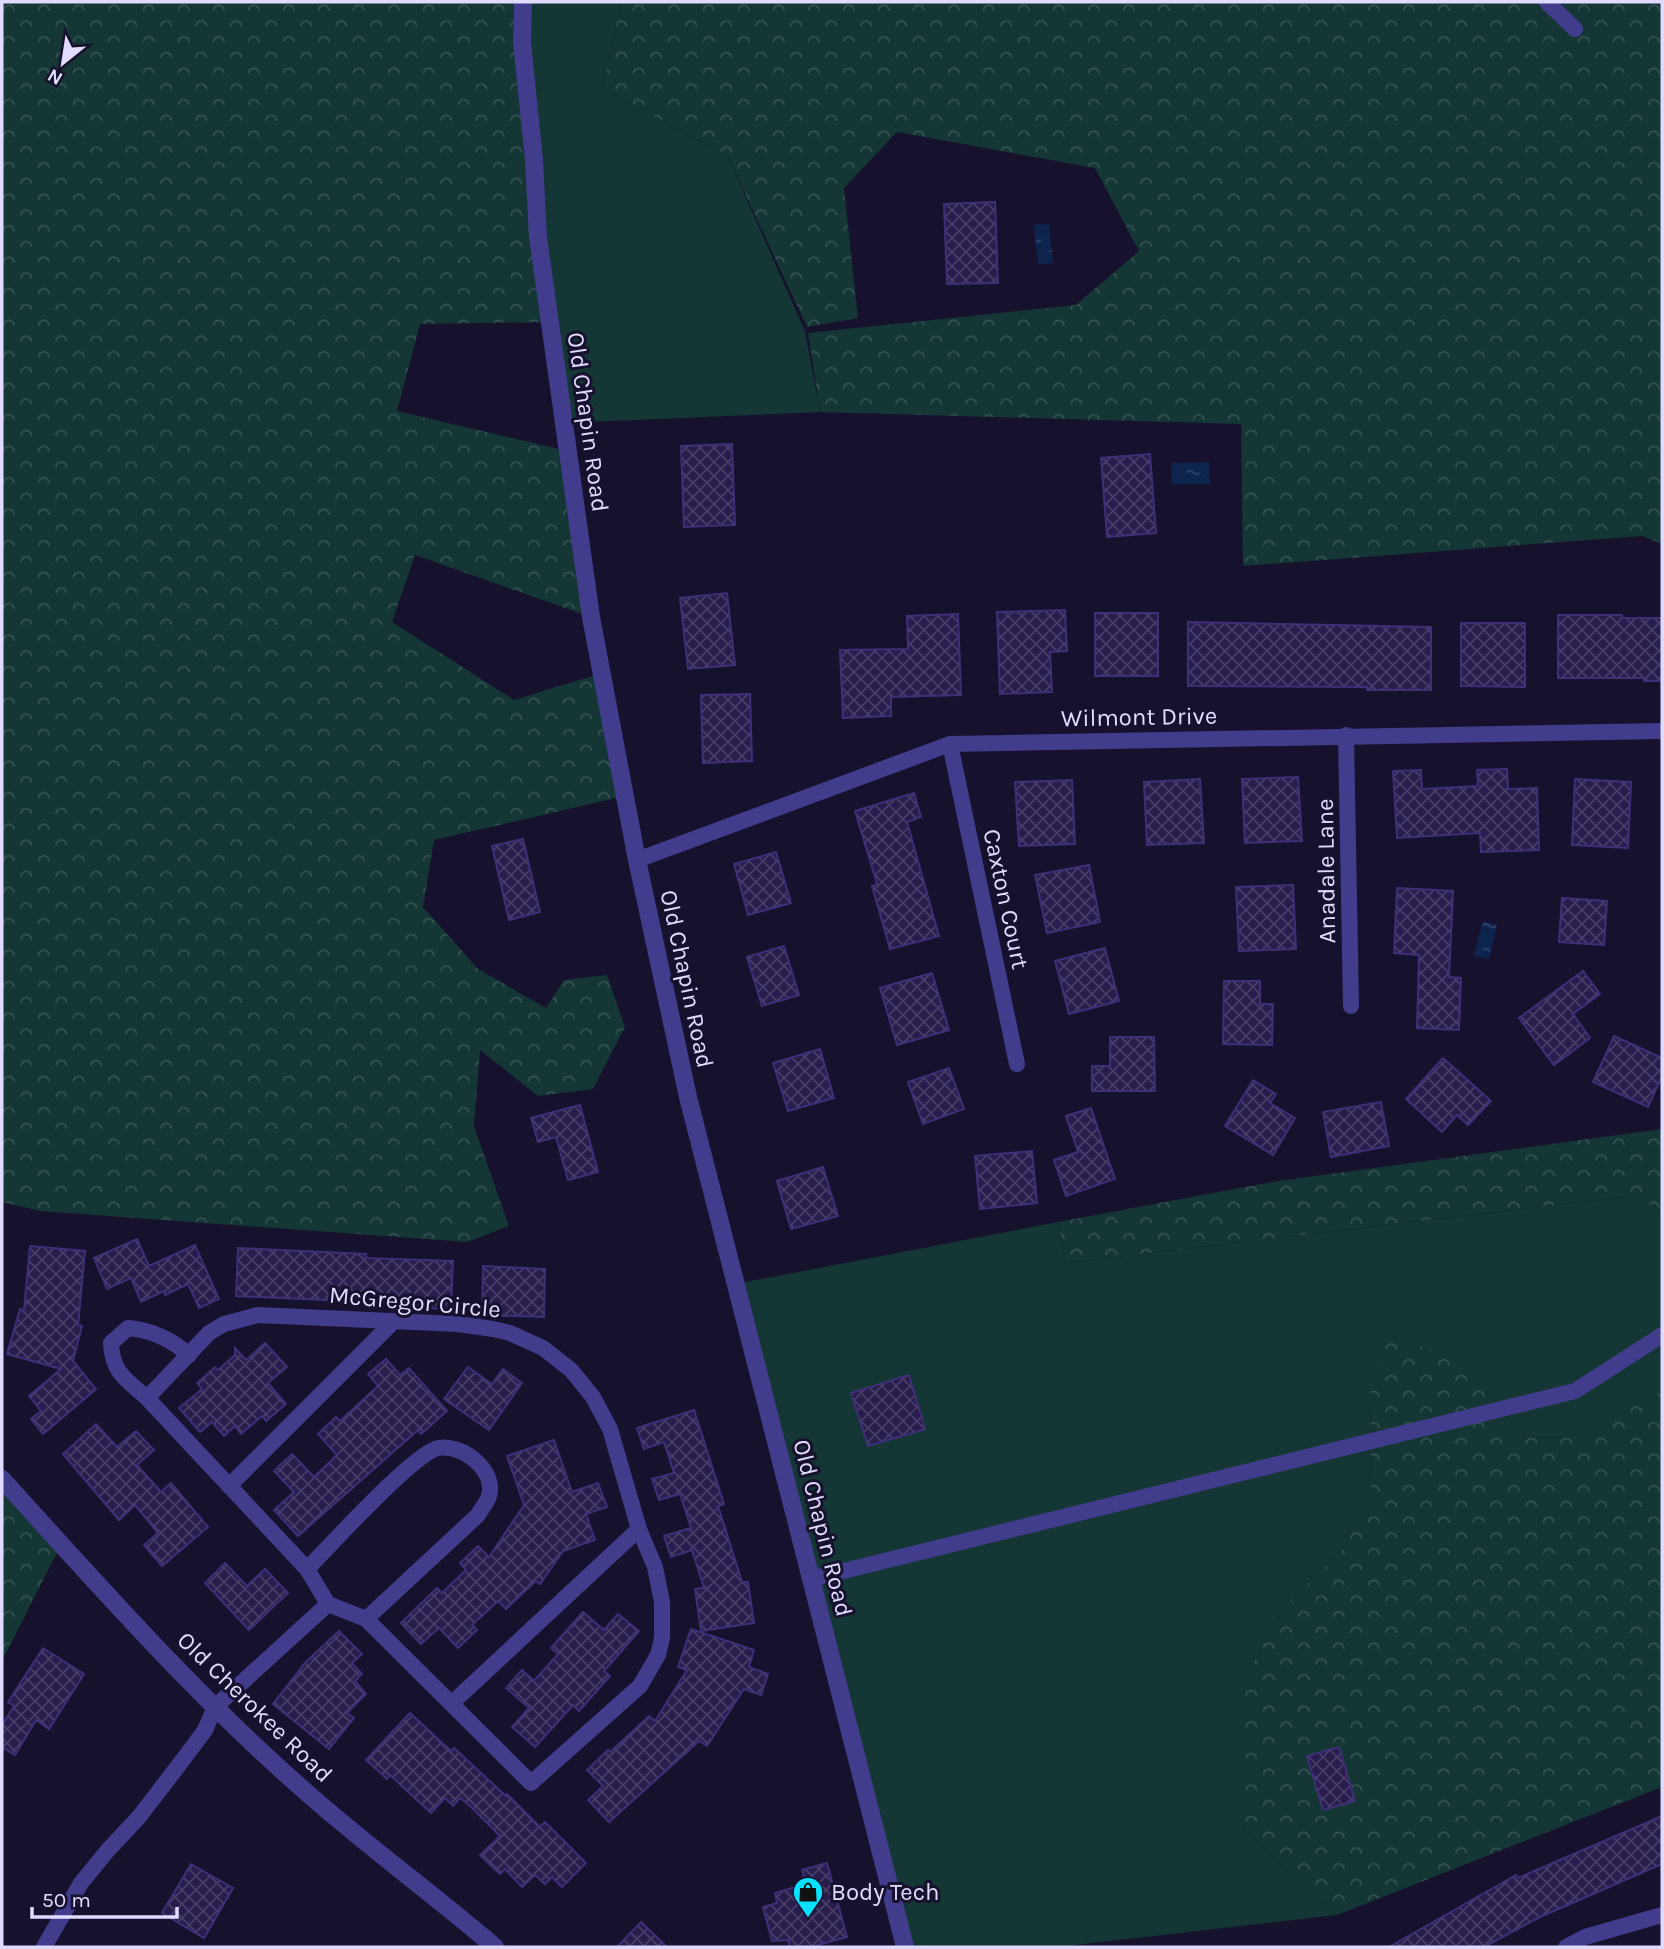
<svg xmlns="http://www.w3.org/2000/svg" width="1664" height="1949" viewBox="0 0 1664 1949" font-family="Karla,sans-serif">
<defs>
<pattern id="forest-crowns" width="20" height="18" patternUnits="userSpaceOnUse" patternTransform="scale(1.75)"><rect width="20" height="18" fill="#143635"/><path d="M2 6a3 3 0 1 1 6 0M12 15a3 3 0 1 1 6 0" fill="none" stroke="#365253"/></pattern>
<pattern id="water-ripples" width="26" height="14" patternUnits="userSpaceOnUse" patternTransform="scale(1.75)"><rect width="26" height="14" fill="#0d244f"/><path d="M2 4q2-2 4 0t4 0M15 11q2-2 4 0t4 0" fill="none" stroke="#304369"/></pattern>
<pattern id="building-cross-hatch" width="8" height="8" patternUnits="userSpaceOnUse" patternTransform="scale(1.75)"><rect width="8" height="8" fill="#281d4d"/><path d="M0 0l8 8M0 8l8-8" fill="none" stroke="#473d68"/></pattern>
</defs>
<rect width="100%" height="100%" fill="#16112c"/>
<g fill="#143635">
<path d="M523,2H621L602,89L727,155L805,331L820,412L564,423Z"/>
<path d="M1641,1195L1662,1216L1661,1393L1568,1438L1512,1437L1477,1368L1370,1395L1371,1488L1344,1548L1267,1623L1242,1828L1337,1915L1058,1947H905L736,1284L1058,1222L1065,1263Z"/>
</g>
<g fill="url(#forest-crowns)">
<path d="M2,2H523L550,322L420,324L397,411L567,451L591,617L415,555L392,622L514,700L602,673L625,796L434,840L423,907L478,969L546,1008L564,980L607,975L625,1027L593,1089L538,1096L480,1050L474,1126L509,1226L467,1242L40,1211L2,1202Z"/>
<path d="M621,2H1662V544L1642,536L1243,566L1241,424L820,412L808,333L1076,305L1139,251L1095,168L897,132L844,188L858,318L807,327L727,155L602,89Z"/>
<path d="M1662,1129V1216L1641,1195L1065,1263L1058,1222L1278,1181Z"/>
<path d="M1386,1340L1440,1350L1478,1368L1512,1437L1568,1438L1662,1391V1787L1337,1915L1242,1828L1241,1701L1267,1623L1344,1548L1371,1488L1370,1395Z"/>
<path d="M2,1479L62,1543L2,1661Z"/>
</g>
<g fill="url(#water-ripples)">
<path d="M1049,224L1053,263L1038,264L1034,225Z"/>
<path d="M1209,462L1210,484H1172L1171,463Z"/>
<path d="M1483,921L1497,925L1489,959L1474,956Z"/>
</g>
<g fill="url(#building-cross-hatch)" stroke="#3f2f79" stroke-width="2">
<path d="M995,202L998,283L947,284L944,204Z"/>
<path d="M732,444L735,525L684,527L681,446Z"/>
<path d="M1150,454L1156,533L1107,537L1101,458Z"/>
<path d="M727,593L735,665L688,669L680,598Z"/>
<path d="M1065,610L1067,651L1050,652L1052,692L1000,694L997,612Z"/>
<rect x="1095" y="613" width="63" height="63"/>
<path d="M958,614L961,695L891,697V716L843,718L840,650L908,649L907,616Z"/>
<path d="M1558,615H1622V618H1662V681H1644V678H1558Z"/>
<path d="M1188,622L1431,627V690H1367V687L1188,686Z"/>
<path d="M1461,623H1525V687L1461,686Z"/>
<path d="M750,694L752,761L703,763L701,695Z"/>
<path d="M1507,769L1508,789L1537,788L1539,850L1481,852L1480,833L1397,838L1393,771L1421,770L1422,789L1478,786L1477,770Z"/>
<path d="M1298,777L1302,841L1245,843L1242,779Z"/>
<path d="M1200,779L1204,843L1147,845L1144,782Z"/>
<path d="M1575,779L1631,782L1628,848L1572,845Z"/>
<path d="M1072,780L1075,844L1019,846L1015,782Z"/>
<path d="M914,793L921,817L907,822L939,936L890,949L872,886L877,884L855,811Z"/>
<path d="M523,839L540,912L509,920L492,846Z"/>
<path d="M776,852L791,903L748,915L734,864Z"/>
<path d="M1089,865L1100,922L1047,933L1035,875Z"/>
<path d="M1293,885L1296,949L1239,951L1236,887Z"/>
<path d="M1397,888L1453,891L1449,977L1461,978L1459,1030L1417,1028L1419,955L1394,953Z"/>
<path d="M1562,898L1607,901L1604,945L1559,942Z"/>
<path d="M784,946L799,995L762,1006L747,957Z"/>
<path d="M1105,948L1119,1001L1069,1014L1055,961Z"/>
<path d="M1583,971L1600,994L1573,1014L1590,1038L1554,1065L1519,1018Z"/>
<path d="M932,973L949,1030L897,1045L880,988Z"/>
<path d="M1224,981H1260V1004H1273L1272,1045L1223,1044Z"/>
<path d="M1614,1036L1662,1058V1076L1648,1107L1593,1082Z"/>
<path d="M1110,1037H1154L1155,1091H1092V1066H1110Z"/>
<path d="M820,1049L834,1098L788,1111L773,1063Z"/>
<path d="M1443,1058L1491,1101L1468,1125L1457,1115L1442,1132L1406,1099Z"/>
<path d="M949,1068L964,1109L923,1124L908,1082Z"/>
<path d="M1253,1080L1276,1094L1270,1103L1295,1118L1273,1155L1225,1126Z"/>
<path d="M1381,1102L1389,1146L1331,1157L1323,1112Z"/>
<path d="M580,1105L598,1172L568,1180L556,1137L538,1142L531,1118Z"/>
<path d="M1091,1108L1115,1179L1066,1196L1054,1160L1078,1152L1066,1116Z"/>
<path d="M1032,1151L1037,1203L980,1209L975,1156Z"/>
<path d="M823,1167L838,1216L791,1229L777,1181Z"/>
<path d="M137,1239L149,1266L195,1245L219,1299L199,1308L188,1284L165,1295L164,1291L141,1302L131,1278L107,1289L94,1258Z"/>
<path d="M30,1246L85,1251L78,1325L82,1326L73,1361L96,1389L43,1434L31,1419L41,1411L29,1396L61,1369L7,1354L20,1309L24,1310Z"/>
<path d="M238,1248L366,1254V1258L453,1261L451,1309L389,1307L390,1303L236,1296Z"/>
<path d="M483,1266L545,1269L544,1317L482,1315Z"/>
<path d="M265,1343L287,1367L268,1383L286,1404L266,1421L262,1416L241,1434L235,1426L224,1436L212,1422L200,1432L179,1408L202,1389L197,1383L215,1367L218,1370L235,1355V1348L246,1360Z"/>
<path d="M386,1359L400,1375L409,1368L447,1411L421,1434L418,1430L298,1536L274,1510L294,1492L274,1471L292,1454L314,1477L337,1455L318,1434L336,1417L340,1421L378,1386L368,1374Z"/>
<path d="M468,1367L492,1384L503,1369L522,1383L489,1430L444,1399Z"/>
<path d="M909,1375L925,1429L868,1446L851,1393Z"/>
<path d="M694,1410L724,1504L718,1506L742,1582H748L754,1623L701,1631L695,1589L704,1588L692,1550L671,1557L664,1536L691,1528L680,1494L659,1500L652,1479L674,1473L664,1442L644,1449L637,1428Z"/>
<path d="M96,1424L117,1447L136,1431L154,1450L137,1465L161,1492L171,1483L208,1527L162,1566L144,1545L158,1533L135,1505L119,1520L63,1454Z"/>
<path d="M554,1440L572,1492L598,1483L607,1507L586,1514L595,1540L563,1551L540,1584L536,1581L506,1609L498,1601L472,1625L477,1630L458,1648L439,1628L421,1644L401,1623L437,1588L442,1593L466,1570L460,1563L478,1546L489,1557L524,1505L507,1456Z"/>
<path d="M225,1563L247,1586L265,1569L288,1593L249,1630L205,1583Z"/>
<path d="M583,1612L604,1630L618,1614L639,1631L604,1671L610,1676L579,1711L573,1705L535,1747L512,1727L529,1708L506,1688L522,1670L534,1681L558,1654L551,1648Z"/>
<path d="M691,1629L754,1650L749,1667L768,1674L761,1695L744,1689L707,1746L699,1741L609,1822L588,1800L603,1786L587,1770L608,1750L610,1752L649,1716L655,1721L687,1670L678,1667Z"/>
<path d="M339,1631L362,1654L352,1663L362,1674L355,1681L366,1694L347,1713L354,1718L329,1749L273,1704L305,1663Z"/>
<path d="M43,1648L84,1674L49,1729L36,1720L15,1755L2,1747V1725L14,1706L8,1702Z"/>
<path d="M410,1713L451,1751L454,1748L506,1796L507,1794L540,1827L545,1822L586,1863L562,1887L552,1877L545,1884L535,1875L522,1887L505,1869L500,1874L480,1855L500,1836L471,1807L460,1798L453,1806L445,1798L431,1813L390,1775L387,1779L366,1760Z"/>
<path d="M1339,1747L1355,1801L1323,1810L1307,1756Z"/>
<path d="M1662,1816V1864L1540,1917L1484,1947H1389L1516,1875L1518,1878Z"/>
<path d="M827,1863L847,1937L811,1947H790L788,1940L772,1941L763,1907L777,1903L775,1893L806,1884L802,1870Z"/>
<path d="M191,1864L233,1888L204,1938L162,1913Z"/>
<path d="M641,1922L667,1947H617Z"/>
</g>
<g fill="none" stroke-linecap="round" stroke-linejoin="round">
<g stroke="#413c8b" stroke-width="16">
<path d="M1547,2L1575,29"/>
<path d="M1346,735L1351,1006"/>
<path d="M950,744L1017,1064"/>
<path d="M637,860L950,744L1662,731"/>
<path d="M147,1398C127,1380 112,1373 111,1343L128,1328C152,1330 171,1339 189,1355"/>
<path d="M229,1486L394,1321"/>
<path d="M307,1569L147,1398L209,1333L224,1324L258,1315L458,1324L493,1329L510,1333L543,1348L571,1370L593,1397L610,1429L639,1529L655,1567L662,1602V1638L658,1655L640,1686L531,1783L366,1619"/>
<path d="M811,1579L1575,1391L1662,1335"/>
<path d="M451,1704L639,1529"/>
<path d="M44,1947L81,1883L108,1850L139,1817L188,1753L205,1730L215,1707L328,1604L366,1619L478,1515C481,1509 487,1503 489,1496C497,1471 462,1443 438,1448C413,1454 330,1546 307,1569L328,1604"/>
<path d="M1566,1947L1585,1937L1662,1915"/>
</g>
<g stroke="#413c8b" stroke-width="18">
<path d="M523,2L522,42L534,160L538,237L591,617L637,860L688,1097L905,1947"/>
<path d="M2,1479C99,1586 196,1696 306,1792C367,1846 433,1894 495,1947"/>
</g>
</g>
<defs>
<g id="shop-pin" transform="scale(1.575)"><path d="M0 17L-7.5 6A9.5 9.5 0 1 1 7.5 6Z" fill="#08e1ff" stroke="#16112c"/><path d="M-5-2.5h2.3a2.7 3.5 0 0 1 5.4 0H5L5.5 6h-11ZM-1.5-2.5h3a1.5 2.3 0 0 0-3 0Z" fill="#111"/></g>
</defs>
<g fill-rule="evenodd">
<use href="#shop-pin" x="808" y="1892"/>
</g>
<g text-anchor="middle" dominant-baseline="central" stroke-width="6" stroke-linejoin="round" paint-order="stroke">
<g font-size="24" fill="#e1dcff" stroke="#16112c">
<text transform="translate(588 422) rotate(82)">Old Chapin Road</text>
<text transform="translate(1139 717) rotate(-1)">Wilmont Drive</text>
<text transform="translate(1326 871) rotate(-91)">Anadale Lane</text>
<text transform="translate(1006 899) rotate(78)">Caxton Court</text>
<text transform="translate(687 979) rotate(78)">Old Chapin Road</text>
<text transform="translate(415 1302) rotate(5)">McGregor Circle</text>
<text transform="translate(823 1528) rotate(76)">Old Chapin Road</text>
<text transform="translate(255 1707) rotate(44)">Old Cherokee Road</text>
</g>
<g font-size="24" fill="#e1dcff" stroke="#16112c" text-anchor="start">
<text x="831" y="1892">Body Tech</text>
</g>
</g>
<rect width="1664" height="1949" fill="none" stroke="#e1dcff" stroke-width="7"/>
<g transform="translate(63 63) rotate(210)" stroke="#16112c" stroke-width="5" paint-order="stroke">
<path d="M0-5L12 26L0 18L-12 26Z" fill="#e1dcff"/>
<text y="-10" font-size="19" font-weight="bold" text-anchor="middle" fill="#e1dcff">N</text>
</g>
<path d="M32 1907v10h145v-10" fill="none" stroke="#e1dcff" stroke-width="3.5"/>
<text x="42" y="1907" font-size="21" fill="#e1dcff" stroke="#16112c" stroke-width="5" paint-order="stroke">50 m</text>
</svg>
